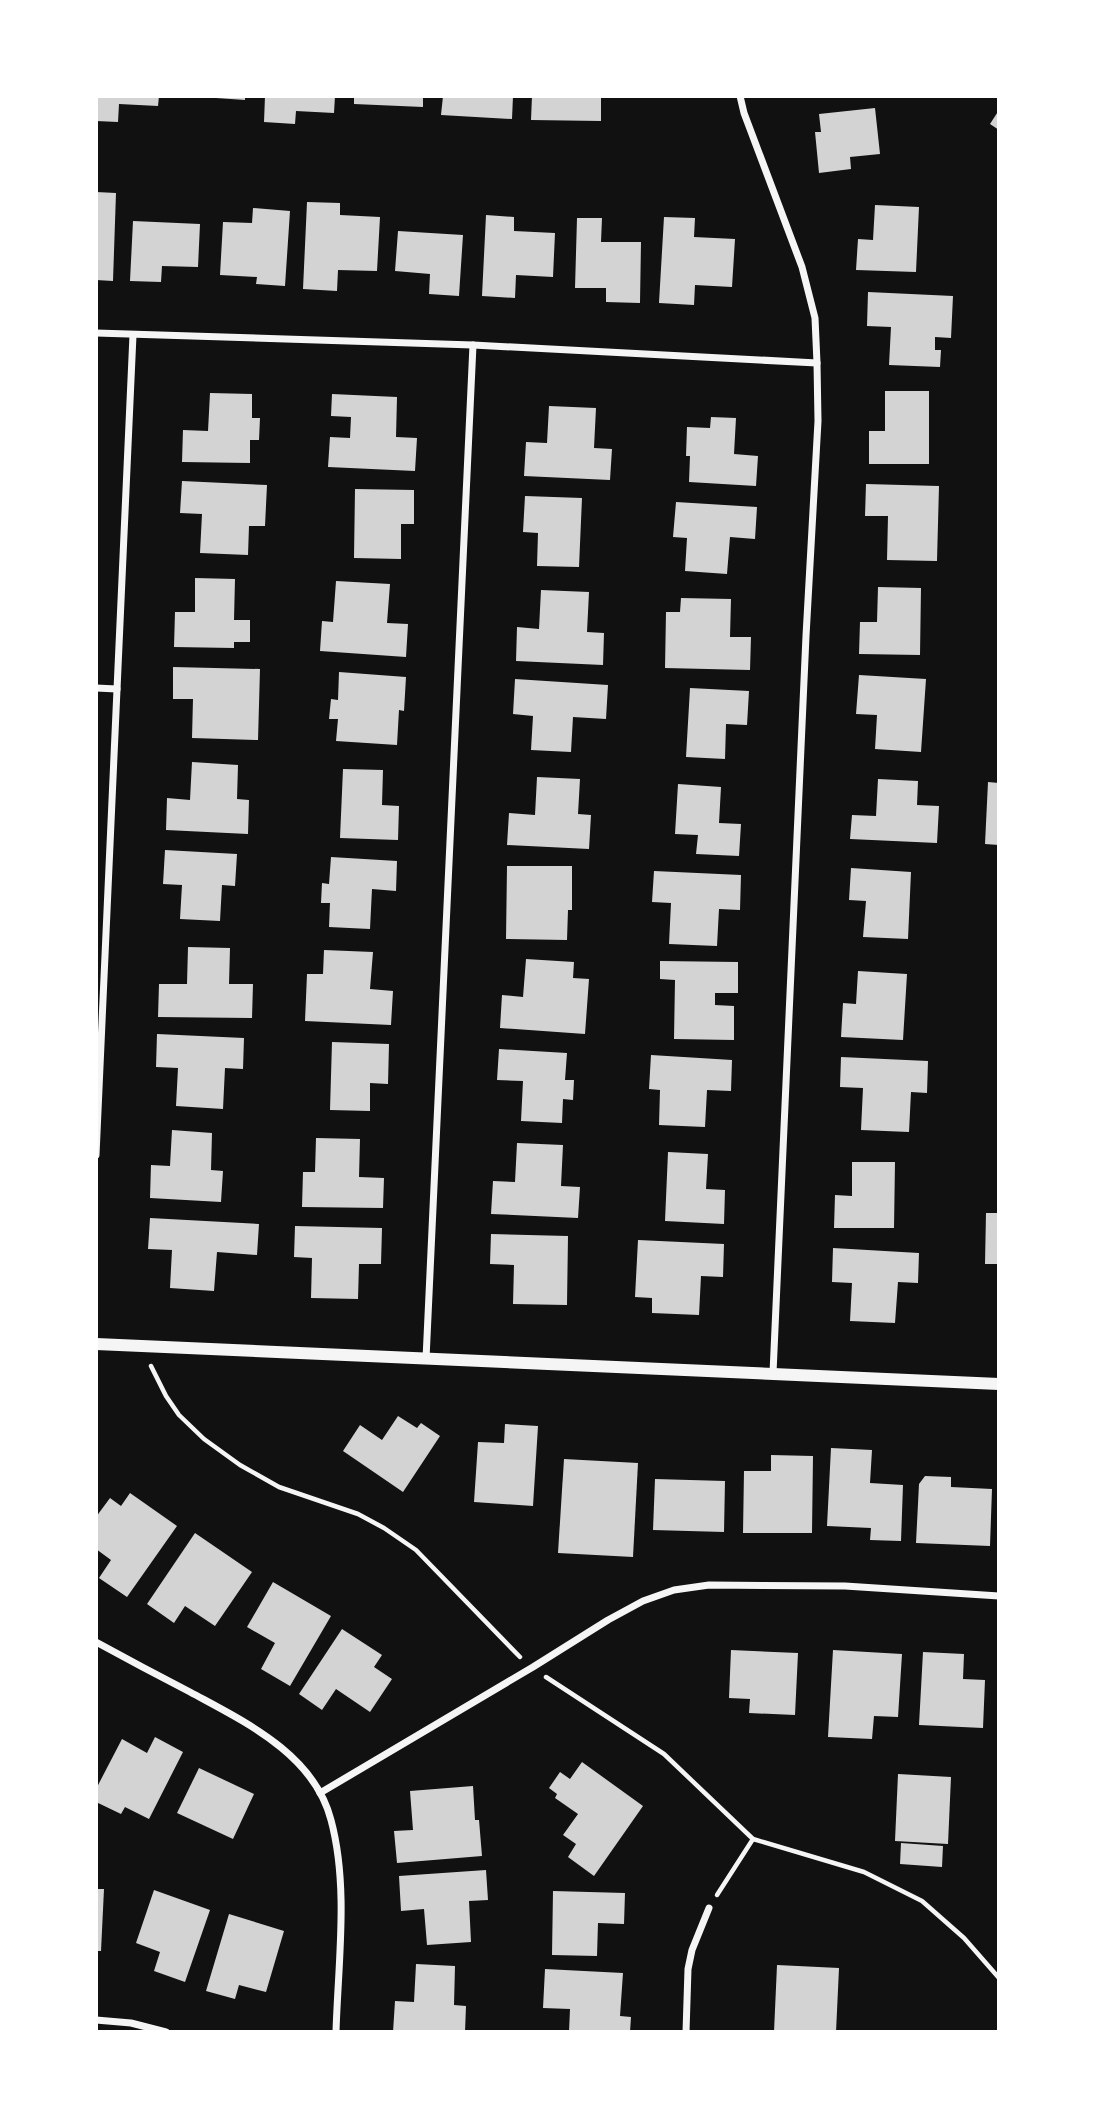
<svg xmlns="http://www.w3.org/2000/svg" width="1095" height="2128" viewBox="0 0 1095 2128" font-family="'Source Sans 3',sans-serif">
<rect width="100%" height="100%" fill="#111"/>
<g fill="#d3d3d3">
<path d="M96,96H159L158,106L119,104L118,122L96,121Z"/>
<path d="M216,96H245V100L216,98Z"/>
<path d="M265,96H335L334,113L296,111L295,124L264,122Z"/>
<path d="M354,96H423V107L354,104Z"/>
<path d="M443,96H513L512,119L441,115Z"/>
<path d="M532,96H601V121L531,120Z"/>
<path d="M875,108L880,154L850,157L851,169L819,173L815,132H821L819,114Z"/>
<path d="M999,110V130L990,124Z"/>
<path d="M96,192L116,193L113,281L96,280Z"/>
<path d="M307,202L340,203V215L380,217L377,271L338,270L337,291L303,289Z"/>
<path d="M875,205L919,207L916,272L856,270L858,239L873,240Z"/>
<path d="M253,208L290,211L285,286L256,284L257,277L220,275L223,222L252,223Z"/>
<path d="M486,215L514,217V231L555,233L553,277L516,275L515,298L482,296Z"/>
<path d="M664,217L695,218L694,237L735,239L732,287L695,285L694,305L659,303Z"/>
<path d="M577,218H602L601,242H641L640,303L606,302V288H575Z"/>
<path d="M133,221L200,224L198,267L162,266L161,282L130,281Z"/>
<path d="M398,231L463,235L459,296L429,294L430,274L395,271Z"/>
<path d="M868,292L953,296L951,338L935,337V350H941L940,367L889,365L891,327L867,326Z"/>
<path d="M885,391H929V464H869V431H885Z"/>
<path d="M210,393L252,394V418H260L259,440H250V463L182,462L183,430L208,431Z"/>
<path d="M332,394L397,397L396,437L417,438L415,471L328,467L330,437L350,438L351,417L331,416Z"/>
<path d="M549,406L596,408L594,448L612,449L610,480L524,476L526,442L547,443Z"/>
<path d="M711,417L736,418L734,454L758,456L756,486L689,482L690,456H686L687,427L710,428Z"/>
<path d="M182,481L267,485L265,526H249L248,555L200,553L202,514L180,513Z"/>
<path d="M866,484L939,486L937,561L887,560L888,516H865Z"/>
<path d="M355,489L414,490V524H401V559L354,558Z"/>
<path d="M525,496L582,498L579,567L537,566L538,533L523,532Z"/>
<path d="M676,502L757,507L755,539L730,537L727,574L685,571L687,538L673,537Z"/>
<path d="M195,578L235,579L234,620H250V642H234V648L174,647L175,612H195Z"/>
<path d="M336,581L390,584L387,623L408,624L406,657L320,651L322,621L333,622Z"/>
<path d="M878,587L921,588L920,655L859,654L860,622H877Z"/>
<path d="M541,590L589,592L587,632L604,633L603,665L516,661L517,627L539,629Z"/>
<path d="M681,598L731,599L730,637H751L750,670L665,668L666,612H680Z"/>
<path d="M173,667L260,669L258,740L192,738L193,699H173Z"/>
<path d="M339,672L406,677L404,711L399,710L397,745L336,741L338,719H329L331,699L338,700Z"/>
<path d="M859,675L926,679L921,752L875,749L877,715L856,714Z"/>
<path d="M515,679L608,685L606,719L573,717L571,752L531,750L533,716L513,714Z"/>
<path d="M690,688L749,691L747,725L726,724L725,759L686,757Z"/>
<path d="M192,762L238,765L237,799L249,800L248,834L166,830L167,798L190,800Z"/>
<path d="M343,769L383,770L382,805L399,806L398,840L340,838Z"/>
<path d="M537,777L580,779L578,814L591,815L589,849L507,845L509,813L535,815Z"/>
<path d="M878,779L918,781L917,805L939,806L937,843L850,839L852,815L876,816Z"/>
<path d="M988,782L999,783V845L985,844Z"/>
<path d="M678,784L721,787L719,823L741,824L739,856L696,854L698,835L675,834Z"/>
<path d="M165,850L237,854L235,886L222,885L220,921L180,919L182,885L163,884Z"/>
<path d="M331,857L397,861L396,891L372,889L370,929L329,927L330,903H321L322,883L329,884Z"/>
<path d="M507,866H572V910H568L567,940L506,939Z"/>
<path d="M851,868L911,872L908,939L863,937L866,901L849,900Z"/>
<path d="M654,871L741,875L740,910L719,909L717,946L669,944L671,903L652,902Z"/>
<path d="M188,947L230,948L229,984H253L252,1018L158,1017L159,984H187Z"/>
<path d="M324,950L373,952L370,989L393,991L391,1025L305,1021L307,974H323Z"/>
<path d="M526,959L574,962L573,978L589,979L585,1034L500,1028L502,995L523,997Z"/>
<path d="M660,961L738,962V993H715V1005L734,1006V1040L674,1039L675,980L660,979Z"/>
<path d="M858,971L907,974L903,1040L841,1037L843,1003L856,1004Z"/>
<path d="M157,1034L244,1038L243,1069L225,1068L223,1109L176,1106L178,1068L156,1067Z"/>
<path d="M332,1042L389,1044L388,1084L370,1083V1111L330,1110Z"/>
<path d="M499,1049L567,1053L565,1080H574L573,1100L563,1099L562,1123L521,1121L523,1081L497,1080Z"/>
<path d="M651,1055L732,1060L731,1091L707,1090L705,1127L659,1125L660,1090L649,1089Z"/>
<path d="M841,1057L928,1061L927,1093L911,1092L909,1132L861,1130L863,1088L840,1087Z"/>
<path d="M172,1130L212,1133L211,1170L223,1171L221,1202L150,1198L151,1165L170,1166Z"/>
<path d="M316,1138L360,1139L359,1177L384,1178L383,1208L302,1207L303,1172H315Z"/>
<path d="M517,1143L563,1145L561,1186L580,1187L578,1218L491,1214L493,1181L515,1182Z"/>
<path d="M668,1152L708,1154L706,1189L725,1190L724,1224L665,1221Z"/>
<path d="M852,1162H895L894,1228H834L835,1195L852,1196Z"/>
<path d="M986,1213H999V1264H985Z"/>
<path d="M150,1218L259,1224L257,1255L217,1252L214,1291L170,1288L172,1250L148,1249Z"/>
<path d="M295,1226L382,1228L381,1264H359L358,1299L311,1298L312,1258L294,1257Z"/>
<path d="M491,1234L568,1236L567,1305L513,1304L514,1265L490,1264Z"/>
<path d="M638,1240L724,1244L723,1277L701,1276L699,1315L652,1313V1298L635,1297Z"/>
<path d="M833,1248L919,1253L918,1283L898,1282L895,1323L850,1321L852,1283L832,1282Z"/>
<path d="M398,1416L417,1428L421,1423L440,1436L403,1492L343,1451L360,1425L382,1440Z"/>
<path d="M505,1424L538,1426L533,1506L474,1502L478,1442L504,1443Z"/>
<path d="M831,1448L872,1450L870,1483L903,1485L901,1541L870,1540L871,1528L827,1526Z"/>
<path d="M771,1455L813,1456L812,1533H743L744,1471H771Z"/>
<path d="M564,1459L638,1463L633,1557L558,1553Z"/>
<path d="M925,1476L951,1477V1487L992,1489L990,1546L916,1543L919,1484Z"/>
<path d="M655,1479L725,1481L724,1532L653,1530Z"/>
<path d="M130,1493L177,1526L127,1597L99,1578L111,1560L96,1549V1517L110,1498L121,1506Z"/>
<path d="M195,1533L252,1572L215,1626L185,1606L174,1623L147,1604Z"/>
<path d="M273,1582L331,1616L290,1686L261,1669L275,1643L247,1627Z"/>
<path d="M342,1629L382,1655L374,1667L392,1679L370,1712L336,1689L322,1710L299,1694Z"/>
<path d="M731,1650L798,1653L795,1715L749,1713L750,1699L729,1698Z"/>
<path d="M833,1650L902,1654L898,1717L874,1716L872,1739L828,1737Z"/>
<path d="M923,1652L964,1654L963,1679L985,1680L983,1728L919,1725Z"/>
<path d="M155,1737L183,1752L149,1819L125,1807L121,1814L96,1802V1789L122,1739L147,1753Z"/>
<path d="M582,1762L643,1806L594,1876L568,1857L576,1844L563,1835L578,1814L555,1798L557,1794L549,1788L560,1772L570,1779Z"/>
<path d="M199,1768L254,1794L233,1839L177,1813Z"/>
<path d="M898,1774L951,1777L948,1844L895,1841Z"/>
<path d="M473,1786L475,1820H479L482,1856L397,1863L394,1831L413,1830L410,1791Z"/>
<path d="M901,1843L943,1846L942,1867L900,1864Z"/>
<path d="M486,1870L488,1900L469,1901L471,1942L427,1945L424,1909L401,1911L399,1876Z"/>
<path d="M96,1889H104L101,1951H96Z"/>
<path d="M154,1890L210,1910L185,1982L154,1971L160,1952L136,1943Z"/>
<path d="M553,1891L625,1893L624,1924L598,1923L597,1956L552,1955Z"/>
<path d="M229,1914L284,1931L266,1992L239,1985L235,1999L206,1991Z"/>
<path d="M416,1964L455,1966L454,2005L466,2006L465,2032H393L395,2001L414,2002Z"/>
<path d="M777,1965L839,1968L836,2032H774Z"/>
<path d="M545,1969L623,1973L620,2016L631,2017L630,2032H569L570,2009L543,2008Z"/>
</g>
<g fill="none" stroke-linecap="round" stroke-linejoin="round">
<g stroke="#f5f5f5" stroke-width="4.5">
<path d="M151,1366L166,1396L179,1415L204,1439L240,1465L279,1487L358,1514L384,1528L416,1550L520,1657"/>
<path d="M546,1677L664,1754L753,1839L864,1872L922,1901L964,1938L999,1978"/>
<path d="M717,1895L753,1839"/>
</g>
<g stroke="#f5f5f5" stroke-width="7">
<path d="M740,96L744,113L802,267L815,318L817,363L818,421L806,636L773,1373"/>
<path d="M96,333L473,345L817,363"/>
<path d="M96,688L117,689"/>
<path d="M96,1155L133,335"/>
<path d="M426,1359L473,345"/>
<path d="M96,1642C127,1659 159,1676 190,1692C245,1722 314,1754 331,1820C349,1887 338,1963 336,2032"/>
<path d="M320,1793L533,1667L608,1620L643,1601L674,1590L709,1585L845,1586L999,1596"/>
<path d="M96,2020L131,2023L166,2032"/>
<path d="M686,2032L688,1969L692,1950L709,1908"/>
</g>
<path stroke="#f5f5f5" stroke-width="12" d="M96,1344L999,1384"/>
</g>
<rect width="1095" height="2128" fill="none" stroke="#ffffff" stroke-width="196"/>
</svg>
